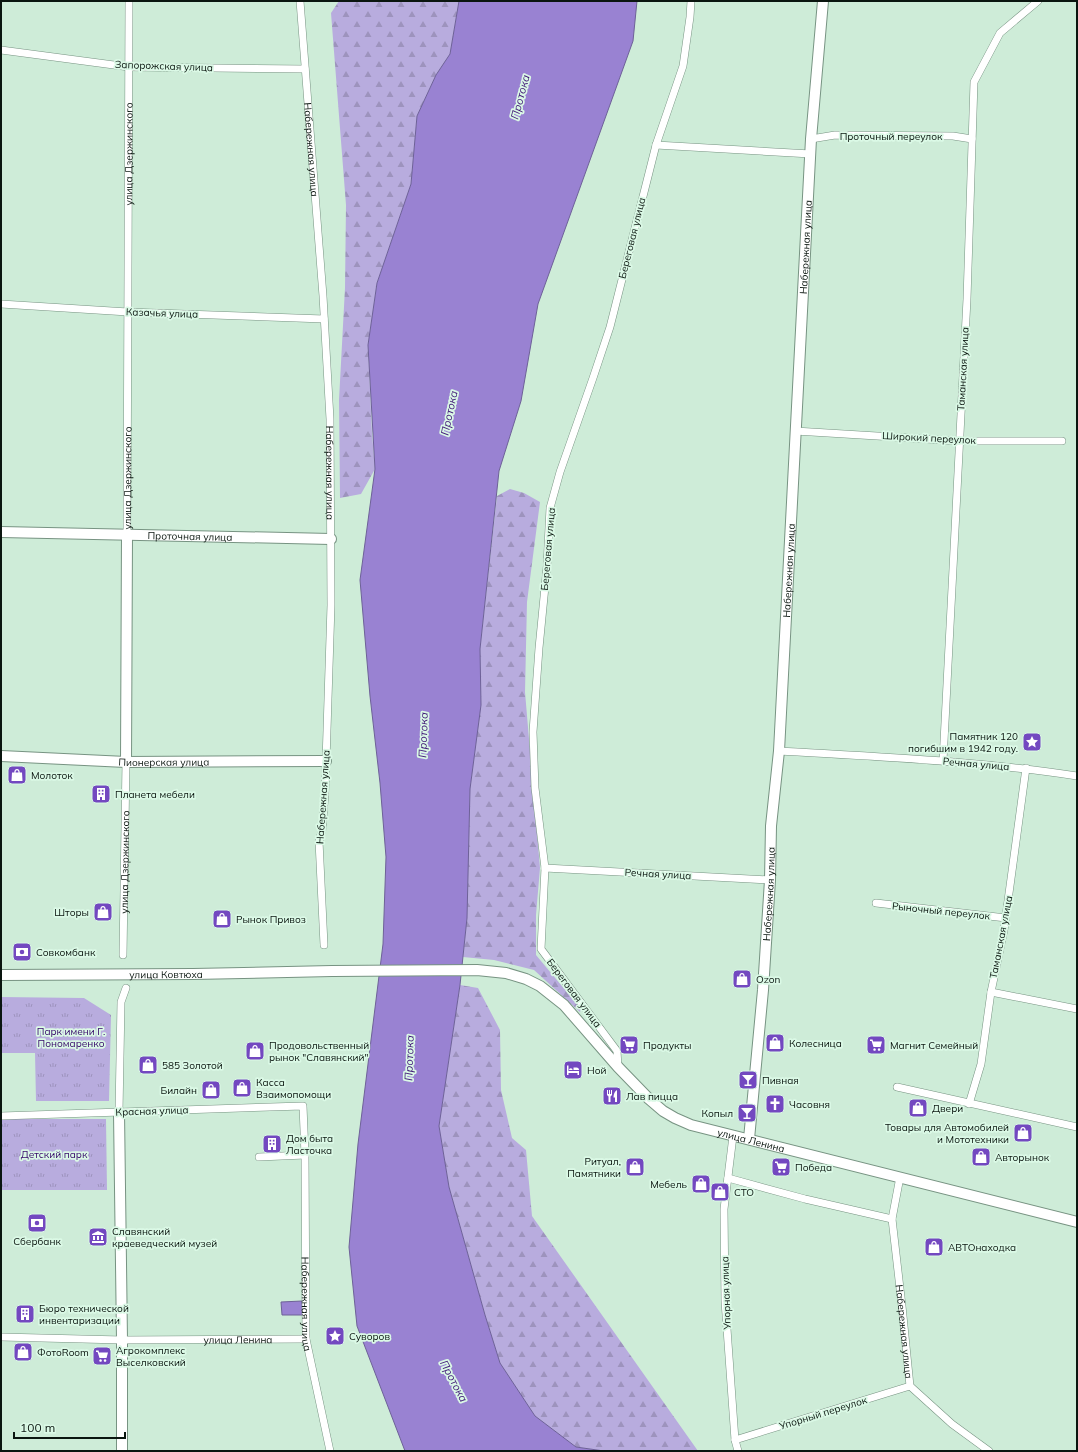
<svg xmlns="http://www.w3.org/2000/svg" width="1078" height="1452" viewBox="0 0 1078 1452" font-family="Mulish,sans-serif">
<defs>
<pattern id="grass-tufts" width="24" height="20" patternUnits="userSpaceOnUse"><rect width="24" height="20" fill="#b8acde"/><path d="M3 7l-1-3M5 7V3M7 7l1-3M15 17l-1-3M17 17v-4M19 17l1-3" fill="none" stroke="#9d93bd"/></pattern>
<pattern id="forest-firs" width="22" height="20" patternUnits="userSpaceOnUse"><rect width="22" height="20" fill="#b8acde"/><path d="M5 1l3.5 6h-7zM16 11l3.5 6h-7z" fill="#9d93bd"/></pattern>
</defs>
<rect width="100%" height="100%" fill="#ceecd8"/>
<g fill="url(#grass-tufts)">
<path d="M1,997L84,998L111,1015L109,1101H36L35,1053H1Z"/>
<path d="M1,1119H106L107,1190H1Z"/>
</g>
<g fill="url(#forest-firs)">
<path d="M339,1H459L450,54L436,75L417,116L411,184L377,283L368,345L372,433L375,469L361,494L340,498L339,400L345,288L346,205L331,13Z"/>
<path d="M510,489L524,493L540,502L527,602L525,692L540,868L536,915V955L581,1009L580,1012L534,970L494,960L463,957L467,918L470,789L481,704L480,649L497,496Z"/>
<path d="M460,985L478,988L500,1030L501,1090L512,1138L526,1150L532,1216L698,1451H604L576,1447L535,1416L500,1363L485,1315L449,1187L439,1126Z"/>
</g>
<g fill="#9982d2" stroke="#6e6198">
<path d="M459,1H637L633,41L538,304L521,401L499,471L480,649L481,705L470,789L467,918L460,985L439,1126L449,1187L485,1315L500,1363L535,1416L576,1447L604,1451H405L357,1326L349,1247L358,1144L383,944L386,857L380,783L370,696L360,580L375,469L368,345L377,283L411,184L417,116L436,75L450,54Z"/>
<path d="M302,1301L303,1315H282L281,1302Z"/>
</g>
<g fill="none" stroke-linecap="round" stroke-linejoin="round">
<g stroke="#779382" stroke-width="8">
<g id="street">
<path id="s1" d="M300,1L323,296L330,419L331,605L325,793L322,831L319,841L324,945"/>
<path d="M1,50L129,67L305,69"/>
<path d="M811,139L835,135L953,136L972,139"/>
<path d="M656,145L811,154"/>
<path d="M1,304L128,312L324,319"/>
<path d="M795,431L959,441H1062"/>
<path id="s2" d="M127,535L129,1"/>
<path d="M779,751C879,757 978,761 1077,776"/>
<path d="M943,761L967,299L974,82L1000,33L1038,1"/>
<path d="M545,868L770,880"/>
<path d="M876,903L1006,918"/>
<path id="s3" d="M123,955L126,762"/>
<path d="M991,992L1077,1009"/>
<path d="M618,1067L617,1051L541,949L545,868L535,788L533,732L539,648L547,566L550,508L560,472L593,378L610,327L656,145L683,66L690,17L691,1"/>
<path d="M897,1087L1077,1127"/>
<path d="M969,1104L981,1064L991,992L1004,930L1026,768"/>
<path d="M119,1112L121,1002L126,988"/>
<path d="M1,1116L303,1106L305,1155L259,1157"/>
<path d="M733,1136L724,1209L725,1301L735,1440L738,1451"/>
<path id="s4" d="M305,1155L306,1339L330,1451"/>
<path id="s5" d="M900,1177L892,1219L902,1306L910,1386L952,1424L989,1451"/>
<path d="M728,1178L805,1199L892,1219"/>
<path id="s6" d="M1,1337L122,1340L306,1339"/>
<path d="M735,1440L910,1386"/>
</g>
</g>
<g stroke="#779382" stroke-width="12">
<g id="secondary">
<path id="s7" d="M1,532L331,539"/>
<path id="s8" d="M1,756L126,762L326,761"/>
<path d="M126,762L127,535"/>
<path id="s9" d="M1,975L193,974L332,971L477,970L506,973L526,979L540,986L564,1005L618,1067L649,1099L663,1111L675,1118L691,1125L1077,1222"/>
<path d="M119,1112L122,1340V1451"/>
<path id="s10" d="M749,1139L763,990L770,880L771,826L779,751L811,139L823,1"/>
</g>
</g>
<use href="#street" stroke="#fff" stroke-width="7"/>
<use href="#secondary" stroke="#fff" stroke-width="10"/>
</g>
<defs>
<g id="sight-square" transform="scale(1)"><rect x="-9" y="-9" width="18" height="18" rx="4" fill="#7348c0" stroke="#dbf9e6"/><path d="M0-6L1.8-2.2L6-1.7L2.9 1.2L3.7 5.4L0 3.3L-3.7 5.4L-2.9 1.2L-6-1.7L-1.8-2.2Z" fill="#fff"/></g>
<g id="shop-square" transform="scale(1)"><rect x="-9" y="-9" width="18" height="18" rx="4" fill="#7348c0" stroke="#dbf9e6"/><path d="M-5-2.5h2.3a2.7 3.5 0 0 1 5.4 0H5L5.5 6h-11ZM-1.5-2.5h3a1.5 2.3 0 0 0-3 0Z" fill="#fff"/></g>
<g id="building-square" transform="scale(1)"><rect x="-9" y="-9" width="18" height="18" rx="4" fill="#7348c0" stroke="#dbf9e6"/><path d="M-4-6H4V6H1V3H-1V6H-4ZM-2.5-4.3h1.7v1.8h-1.7ZM.8-4.3h1.7v1.8H.8ZM-2.5-1h1.7V.8h-1.7ZM.8-1h1.7V.8H.8Z" fill="#fff"/></g>
<g id="bank-square" transform="scale(1)"><rect x="-9" y="-9" width="18" height="18" rx="4" fill="#7348c0" stroke="#dbf9e6"/><path d="M-6-4H6V4H-6ZM0-2.3a2.3 2.3 0 1 0 0 4.6a2.3 2.3 0 1 0 0-4.6Z" fill="#fff"/></g>
<g id="supermarket-square" transform="scale(1)"><rect x="-9" y="-9" width="18" height="18" rx="4" fill="#7348c0" stroke="#dbf9e6"/><path d="M-6-5.5h2.5l.6 2H6L4.5 2H-2.5L-4.4-4H-6ZM-1.5 3.2a1.3 1.3 0 1 0 .1 0ZM3 3.2a1.3 1.3 0 1 0 .1 0Z" fill="#fff"/></g>
<g id="hotel-square" transform="scale(1)"><rect x="-9" y="-9" width="18" height="18" rx="4" fill="#7348c0" stroke="#dbf9e6"/><path d="M-6-4.5h1.5V1H6V5H4.5V3h-9V5H-6ZM-4 0a1.8 1.8 0 1 1 3.6 0ZM.5 0V-2.5h3Q6-2.5 6 0Z" fill="#fff"/></g>
<g id="bar-square" transform="scale(1)"><rect x="-9" y="-9" width="18" height="18" rx="4" fill="#7348c0" stroke="#dbf9e6"/><path d="M-6-5H6L.8 .8V4.5H3.5V6h-7V4.5H-.8V.8Z" fill="#fff"/></g>
<g id="restaurant-square" transform="scale(1)"><rect x="-9" y="-9" width="18" height="18" rx="4" fill="#7348c0" stroke="#dbf9e6"/><path d="M-5-6h1v4h1v-4h1v4h1v-4h1v5L-1.5 .5V6h-2V.5L-5-1ZM5-6V6H3V1.5H1.5Q1.5-4 5-6Z" fill="#fff"/></g>
<g id="church-square" transform="scale(1)"><rect x="-9" y="-9" width="18" height="18" rx="4" fill="#7348c0" stroke="#dbf9e6"/><path d="M-1.2-6h2.4v3.5h3.3v2.4h-3.3V6h-2.4V-.1h-3.3v-2.4h3.3Z" fill="#fff"/></g>
<g id="museum-square" transform="scale(1)"><rect x="-9" y="-9" width="18" height="18" rx="4" fill="#7348c0" stroke="#dbf9e6"/><path d="M0-6L6-3V-2H-6V-3ZM-5-1h2V3h-2ZM-1-1h2V3h-2ZM3-1h2V3H3ZM-6 4H6V6H-6Z" fill="#fff"/></g>
</defs>
<g fill-rule="evenodd">
<use href="#sight-square" x="1032" y="742"/>
<use href="#shop-square" x="17" y="775"/>
<use href="#building-square" x="101" y="794"/>
<use href="#shop-square" x="103" y="912"/>
<use href="#shop-square" x="222" y="919"/>
<use href="#bank-square" x="22" y="952"/>
<use href="#shop-square" x="742" y="979"/>
<use href="#shop-square" x="775" y="1043"/>
<use href="#supermarket-square" x="629" y="1045"/>
<use href="#supermarket-square" x="876" y="1045"/>
<use href="#shop-square" x="255" y="1051"/>
<use href="#shop-square" x="148" y="1065"/>
<use href="#hotel-square" x="573" y="1070"/>
<use href="#bar-square" x="748" y="1080"/>
<use href="#shop-square" x="242" y="1088"/>
<use href="#shop-square" x="211" y="1090"/>
<use href="#restaurant-square" x="612" y="1096"/>
<use href="#church-square" x="775" y="1104"/>
<use href="#shop-square" x="918" y="1108"/>
<use href="#bar-square" x="747" y="1113"/>
<use href="#shop-square" x="1023" y="1133"/>
<use href="#building-square" x="272" y="1144"/>
<use href="#shop-square" x="981" y="1157"/>
<use href="#shop-square" x="635" y="1167"/>
<use href="#supermarket-square" x="781" y="1167"/>
<use href="#shop-square" x="701" y="1184"/>
<use href="#shop-square" x="720" y="1192"/>
<use href="#bank-square" x="37" y="1223"/>
<use href="#museum-square" x="98" y="1237"/>
<use href="#shop-square" x="934" y="1247"/>
<use href="#building-square" x="25" y="1314"/>
<use href="#sight-square" x="335" y="1336"/>
<use href="#shop-square" x="23" y="1352"/>
<use href="#supermarket-square" x="102" y="1356"/>
</g>
<g text-anchor="middle" dominant-baseline="central" stroke-width="3.5" stroke-linejoin="round" paint-order="stroke">
<g font-size="10" fill="#0a150f" stroke="#dbf9e6">
<text transform="translate(164 66) rotate(2)">Запорожская улица</text>
<text x="891" y="136">Проточный переулок</text>
<text stroke="none"><textPath href="#s1" startOffset="149">Набережная улица</textPath></text>
<text stroke="none"><textPath href="#s2" startOffset="381">улица Дзержинского</textPath></text>
<text transform="translate(632 238) rotate(-76)">Береговая улица</text>
<text stroke="none"><textPath href="#s10" startOffset="894">Набережная улица</textPath></text>
<text transform="translate(162 313) rotate(2)">Казачья улица</text>
<text transform="translate(963 369) rotate(-87)">Таманская улица</text>
<text transform="translate(929 438) rotate(3)">Широкий переулок</text>
<text stroke="none"><textPath href="#s1" startOffset="473">Набережная улица</textPath></text>
<text stroke="none"><textPath href="#s2" startOffset="57">улица Дзержинского</textPath></text>
<text stroke="none"><textPath href="#s7" startOffset="189">Проточная улица</textPath></text>
<text transform="translate(548 549) rotate(-85)">Береговая улица</text>
<text stroke="none"><textPath href="#s10" startOffset="570">Набережная улица</textPath></text>
<text stroke="none"><textPath href="#s8" startOffset="163">Пионерская улица</textPath></text>
<text transform="translate(976 764) rotate(5)">Речная улица</text>
<text transform="translate(323 797) rotate(-86)">Набережная улица</text>
<text stroke="none"><textPath href="#s3" startOffset="93">улица Дзержинского</textPath></text>
<text transform="translate(658 874) rotate(3)">Речная улица</text>
<text stroke="none"><textPath href="#s10" startOffset="246">Набережная улица</textPath></text>
<text transform="translate(941 911) rotate(6)">Рыночный переулок</text>
<text transform="translate(1001 937) rotate(-79)">Таманская улица</text>
<text stroke="none"><textPath href="#s9" startOffset="165">улица Ковтюха</textPath></text>
<text transform="translate(574 993) rotate(53)">Береговая улица</text>
<text transform="translate(152 1111) rotate(-2)">Красная улица</text>
<text stroke="none"><textPath href="#s9" startOffset="811">улица Ленина</textPath></text>
<text transform="translate(726 1293) rotate(-92)">Упорная улица</text>
<text stroke="none"><textPath href="#s4" startOffset="149">Набережная улица</textPath></text>
<text stroke="none"><textPath href="#s5" startOffset="156">Набережная улица</textPath></text>
<text stroke="none"><textPath href="#s6" startOffset="237">улица Ленина</textPath></text>
<text transform="translate(823 1413) rotate(-17)">Упорный переулок</text>
</g>
<g font-size="10" fill="#0a150f" stroke="#dbf9e6" text-anchor="start">
<text x="1018" y="736" text-anchor="end">Памятник 120<tspan x="1018" dy="12">погибшим в 1942 году.</tspan></text>
<text x="31" y="775">Молоток</text>
<text x="115" y="794">Планета мебели</text>
<text x="89" y="912" text-anchor="end">Шторы</text>
<text x="236" y="919">Рынок Привоз</text>
<text x="36" y="952">Совкомбанк</text>
<text x="756" y="979">Ozon</text>
<text x="789" y="1043">Колесница</text>
<text x="269" y="1045">Продовольственный<tspan x="269" dy="12">рынок "Славянский"</tspan></text>
<text x="643" y="1045">Продукты</text>
<text x="890" y="1045">Магнит Семейный</text>
<text x="162" y="1065">585 Золотой</text>
<text x="587" y="1070">Ной</text>
<text x="762" y="1080">Пивная</text>
<text x="256" y="1082">Касса<tspan x="256" dy="12">Взаимопомощи</tspan></text>
<text x="197" y="1090" text-anchor="end">Билайн</text>
<text x="626" y="1096">Лав пицца</text>
<text x="789" y="1104">Часовня</text>
<text x="932" y="1108">Двери</text>
<text x="733" y="1113" text-anchor="end">Копыл</text>
<text x="1009" y="1127" text-anchor="end">Товары для Автомобилей<tspan x="1009" dy="12">и Мототехники</tspan></text>
<text x="286" y="1138">Дом быта<tspan x="286" dy="12">Ласточка</tspan></text>
<text x="995" y="1157">Авторынок</text>
<text x="621" y="1161" text-anchor="end">Ритуал,<tspan x="621" dy="12">Памятники</tspan></text>
<text x="795" y="1167">Победа</text>
<text x="687" y="1184" text-anchor="end">Мебель</text>
<text x="734" y="1192">СТО</text>
<text x="112" y="1231">Славянский<tspan x="112" dy="12">краеведческий музей</tspan></text>
<text x="37" y="1241" text-anchor="middle">Сбербанк</text>
<text x="948" y="1247">АВТОнаходка</text>
<text x="39" y="1308">Бюро технической<tspan x="39" dy="12">инвентаризации</tspan></text>
<text x="349" y="1336">Суворов</text>
<text x="116" y="1350">Агрокомплекс<tspan x="116" dy="12">Выселковский</tspan></text>
<text x="37" y="1352">ФотоRoom</text>
</g>
<g font-size="10" fill="#350669" stroke="#dbf9e6">
<text x="71" y="1031">Парк имени Г.<tspan x="71" dy="12">Пономаренко</tspan></text>
<text x="54" y="1154">Детский парк</text>
</g>
<g font-size="11" font-style="italic" fill="#3f1776" stroke="#dbf9e6">
<text transform="translate(520 97) rotate(-75)">Протока</text>
<text transform="translate(449 413) rotate(-78)">Протока</text>
<text transform="translate(423 735) rotate(-88)">Протока</text>
<text transform="translate(409 1058) rotate(-88)">Протока</text>
<text transform="translate(454 1381) rotate(62)">Протока</text>
</g>
</g>
<rect width="1078" height="1452" fill="none" stroke="#0a150f" stroke-width="4"/>
<path d="M14 1432v6h111v-6" fill="none" stroke="#0a150f" stroke-width="2"/>
<text x="20" y="1432" font-size="12" fill="#0a150f" stroke="#dbf9e6" stroke-width="3" paint-order="stroke">100 m</text>
</svg>
